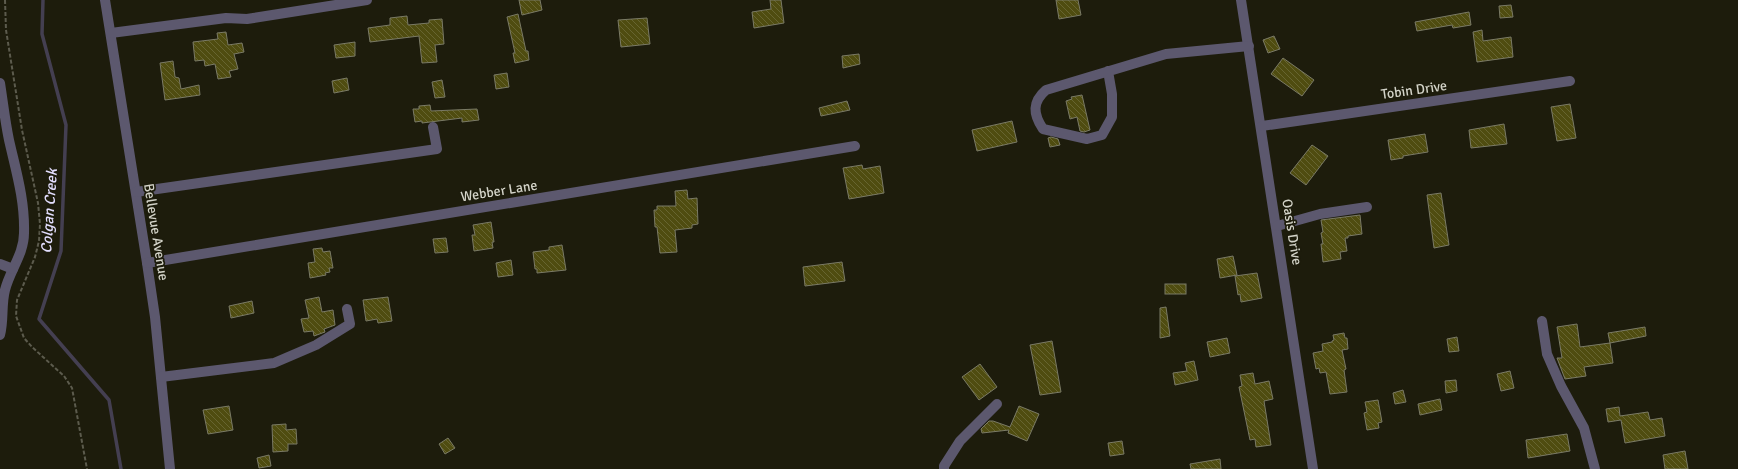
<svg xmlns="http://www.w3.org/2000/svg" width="1738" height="469" viewBox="0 0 1738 469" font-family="Signika,sans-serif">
<defs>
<pattern id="building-back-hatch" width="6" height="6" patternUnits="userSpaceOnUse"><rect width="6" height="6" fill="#4f4c10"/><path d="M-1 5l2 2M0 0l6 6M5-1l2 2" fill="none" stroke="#676531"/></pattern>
</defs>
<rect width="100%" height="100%" fill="#1d1c0c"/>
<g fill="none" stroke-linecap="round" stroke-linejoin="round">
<path stroke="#443f51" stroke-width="3.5" d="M43,0L42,34L66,125L61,251L39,319L109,400L121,469"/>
</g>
<g fill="url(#building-back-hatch)" stroke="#7a7a66">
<path d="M519,0H540L542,10L522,15Z"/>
<path d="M770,0H781L784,23L754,28L752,12L771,9Z"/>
<path d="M1056,0H1078L1081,15L1059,19Z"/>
<path d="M1511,5L1513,17L1500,18L1499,6Z"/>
<path d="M1469,12L1471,25L1453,28L1452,25L1417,31L1415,22Z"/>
<path d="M518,14L526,51H528L529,60L515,63L513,53H515L507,17Z"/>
<path d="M407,16L408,25L429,23V20L442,19L444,44L435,45L437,62L422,63L419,36L370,42L368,28L390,25V18Z"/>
<path d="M647,18L650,44L621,47L618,20Z"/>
<path d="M1482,30L1483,41L1511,37L1513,57L1477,62L1473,32Z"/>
<path d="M226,32L228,45L242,43L244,52L234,54L238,69L229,71L231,77L218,79L215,64L205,66L204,60L195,61L193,42L218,39L217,33Z"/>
<path d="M1274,36L1280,49L1268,53L1263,40Z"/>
<path d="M355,42V56L336,58L334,45Z"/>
<path d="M859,54L860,64L843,68L842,56Z"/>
<path d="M1283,58L1314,80L1302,96L1271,74Z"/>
<path d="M173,61L175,77L179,78L181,89L199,85L200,95L165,100L160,63Z"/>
<path d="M507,73L509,87L496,89L494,75Z"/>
<path d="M347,78L349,90L334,93L332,81Z"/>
<path d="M442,80L445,97L435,98L432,82Z"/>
<path d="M1082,95L1090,130L1084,132L1080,131L1077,117L1070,119L1066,101L1072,99L1071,97Z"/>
<path d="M847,101L850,110L821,116L819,108Z"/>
<path d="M1570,104L1576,138L1557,141L1551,107Z"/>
<path d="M430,105L431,111L477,109L479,120L462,122V118L422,123V121L415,122L413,109H419V106Z"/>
<path d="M1012,121L1017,142L977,151L972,130Z"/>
<path d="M1504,124L1507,144L1471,148L1469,130Z"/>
<path d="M1425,134L1428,152L1403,156V158L1391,160L1388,140Z"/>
<path d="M1051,137L1058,139L1060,145L1050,147L1048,138Z"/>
<path d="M1312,145L1328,156L1306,185L1290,173Z"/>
<path d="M862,165L863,169L880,166L884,193L849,199L843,168Z"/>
<path d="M687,190L688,199L697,198L698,224L692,225V228L675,230L677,252L660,253L657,227H655L654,210H657V206H676L675,191Z"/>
<path d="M1441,193L1449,245L1434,248L1427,195Z"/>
<path d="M1360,215L1362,234L1348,236V238H1345L1347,251L1340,252L1341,259L1323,262L1321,244H1323L1321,233L1323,232L1321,220Z"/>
<path d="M491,222L494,242H492L493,248L474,251L472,235H475L473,225Z"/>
<path d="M446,238L448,252L435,253L433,239Z"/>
<path d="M562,245L566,270L537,273V269H535L533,252L549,250V247Z"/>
<path d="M322,248L323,252L330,251L333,268H329L330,272L325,273L326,275L310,278L308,263L315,262L313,249Z"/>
<path d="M1233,256L1237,275L1220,278L1217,259Z"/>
<path d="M511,260L513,275L498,277L496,263Z"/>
<path d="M842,262L845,281L805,286L803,267Z"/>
<path d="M1257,273L1262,298L1241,302L1240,294L1238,295L1235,276Z"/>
<rect x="1165" y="284" width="21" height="10"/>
<path d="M319,297L322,312L333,310L335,325L324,329L325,332L314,336L313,331L304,332L301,319L309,318L305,300Z"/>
<path d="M388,297L392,321L378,323L377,319L366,321L363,300Z"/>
<path d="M252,301L254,313L231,318L229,306Z"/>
<path d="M1166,307L1170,336L1160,338V308Z"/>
<path d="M1577,324L1580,347L1610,343L1608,333L1627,330L1645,327L1646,336L1610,343L1613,363L1584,367L1586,376L1565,379L1557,358H1562L1557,327Z"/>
<path d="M1344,333L1345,338H1347L1348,349L1342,350L1346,369L1344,370L1347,392L1330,394L1326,372L1320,373L1319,368L1316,369L1313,353L1323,351L1322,344L1332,342V341L1334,340L1333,335Z"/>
<path d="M1457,337L1459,351L1449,352L1447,339Z"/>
<path d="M1227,338L1230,353L1210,357L1207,342Z"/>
<path d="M1052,341L1061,392L1040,395L1030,345Z"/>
<path d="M1194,361L1198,380L1175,385L1173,373L1187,371L1185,363Z"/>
<path d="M980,364L997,387L979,400L962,377Z"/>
<path d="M1510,371L1514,388L1501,391L1497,374Z"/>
<path d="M1253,373L1255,384L1269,381L1273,399L1264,401L1271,445L1256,447L1255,439L1250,440L1239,387L1242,386L1240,375Z"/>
<path d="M1456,380L1457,391L1446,393L1445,381Z"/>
<path d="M1403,390L1406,402L1395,404L1393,393Z"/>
<path d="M1440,399L1442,410L1420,415L1418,404Z"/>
<path d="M1378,400L1382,422L1378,423L1379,428L1367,430L1364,413L1367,412L1365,402Z"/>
<path d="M229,406L233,430L208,434L203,410Z"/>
<path d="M1019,406L1039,414L1027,441L1008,433L1009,430L982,433L981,429L989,421H993L1010,427Z"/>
<path d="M1619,407L1620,416L1648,412L1650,420L1662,418L1665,436L1625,443L1621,420L1608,422L1606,409Z"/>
<path d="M286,424V430L296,429L297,444H288V451L273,452L272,425Z"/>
<path d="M1567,434L1570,451L1528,458L1526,440Z"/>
<path d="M448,438L455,448L445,454L439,444Z"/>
<path d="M1122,441L1124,454L1110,456L1108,443Z"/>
<path d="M1685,451L1688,469H1665L1663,455Z"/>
<path d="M269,455L271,466L259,468L257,458Z"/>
<path d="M1220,459L1221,469H1191L1190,464Z"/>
</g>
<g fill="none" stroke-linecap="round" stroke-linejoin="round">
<path stroke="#5c5b4d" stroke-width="2" stroke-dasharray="4 2" stroke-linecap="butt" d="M5,0L6,30L22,130L38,203L40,224L39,241L35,257L17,300L16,316L24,338L32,347L64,376L72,388L87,469"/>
<g stroke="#5c586e" stroke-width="10">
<path d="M105,0L147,263L155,317L170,469"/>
<path d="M1241,0L1313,469"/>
<path d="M111,33L226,18L247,19L367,0"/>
<path d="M1108,71L1112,94V117L1102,135L1087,139L1043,129C1033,114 1032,102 1046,90L1166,54L1249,46"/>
<path d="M0,83C3,102 5,121 9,140C16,171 25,200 24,233C24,254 10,270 5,290C1,305 4,320 0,335"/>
<path d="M1262,126L1570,81"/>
<path d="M136,192L437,149L433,127"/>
<path d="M1277,226L1320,214L1367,207"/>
<path d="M147,263L855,146"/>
<path d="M0,264L13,269"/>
<path d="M1542,321L1547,354L1561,386L1584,428L1595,469"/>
<path d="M161,377L274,363L316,345L350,324L347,309"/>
<path d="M944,469V466L960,441L997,404"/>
</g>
</g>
<g text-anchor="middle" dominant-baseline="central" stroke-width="3.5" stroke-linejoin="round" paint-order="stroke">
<g font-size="14" fill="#d3d3c8" stroke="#1d1c0c">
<text transform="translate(1414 90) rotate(-8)">Tobin Drive</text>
<text transform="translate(499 191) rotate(-9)">Webber Lane</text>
<text transform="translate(156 232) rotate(81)">Bellevue Avenue</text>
<text transform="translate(1292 232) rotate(81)">Oasis Drive</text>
</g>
<g font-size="15" font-style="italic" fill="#e3defe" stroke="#1d1c0c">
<text transform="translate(49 211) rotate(-86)">Colgan Creek</text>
</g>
</g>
</svg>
